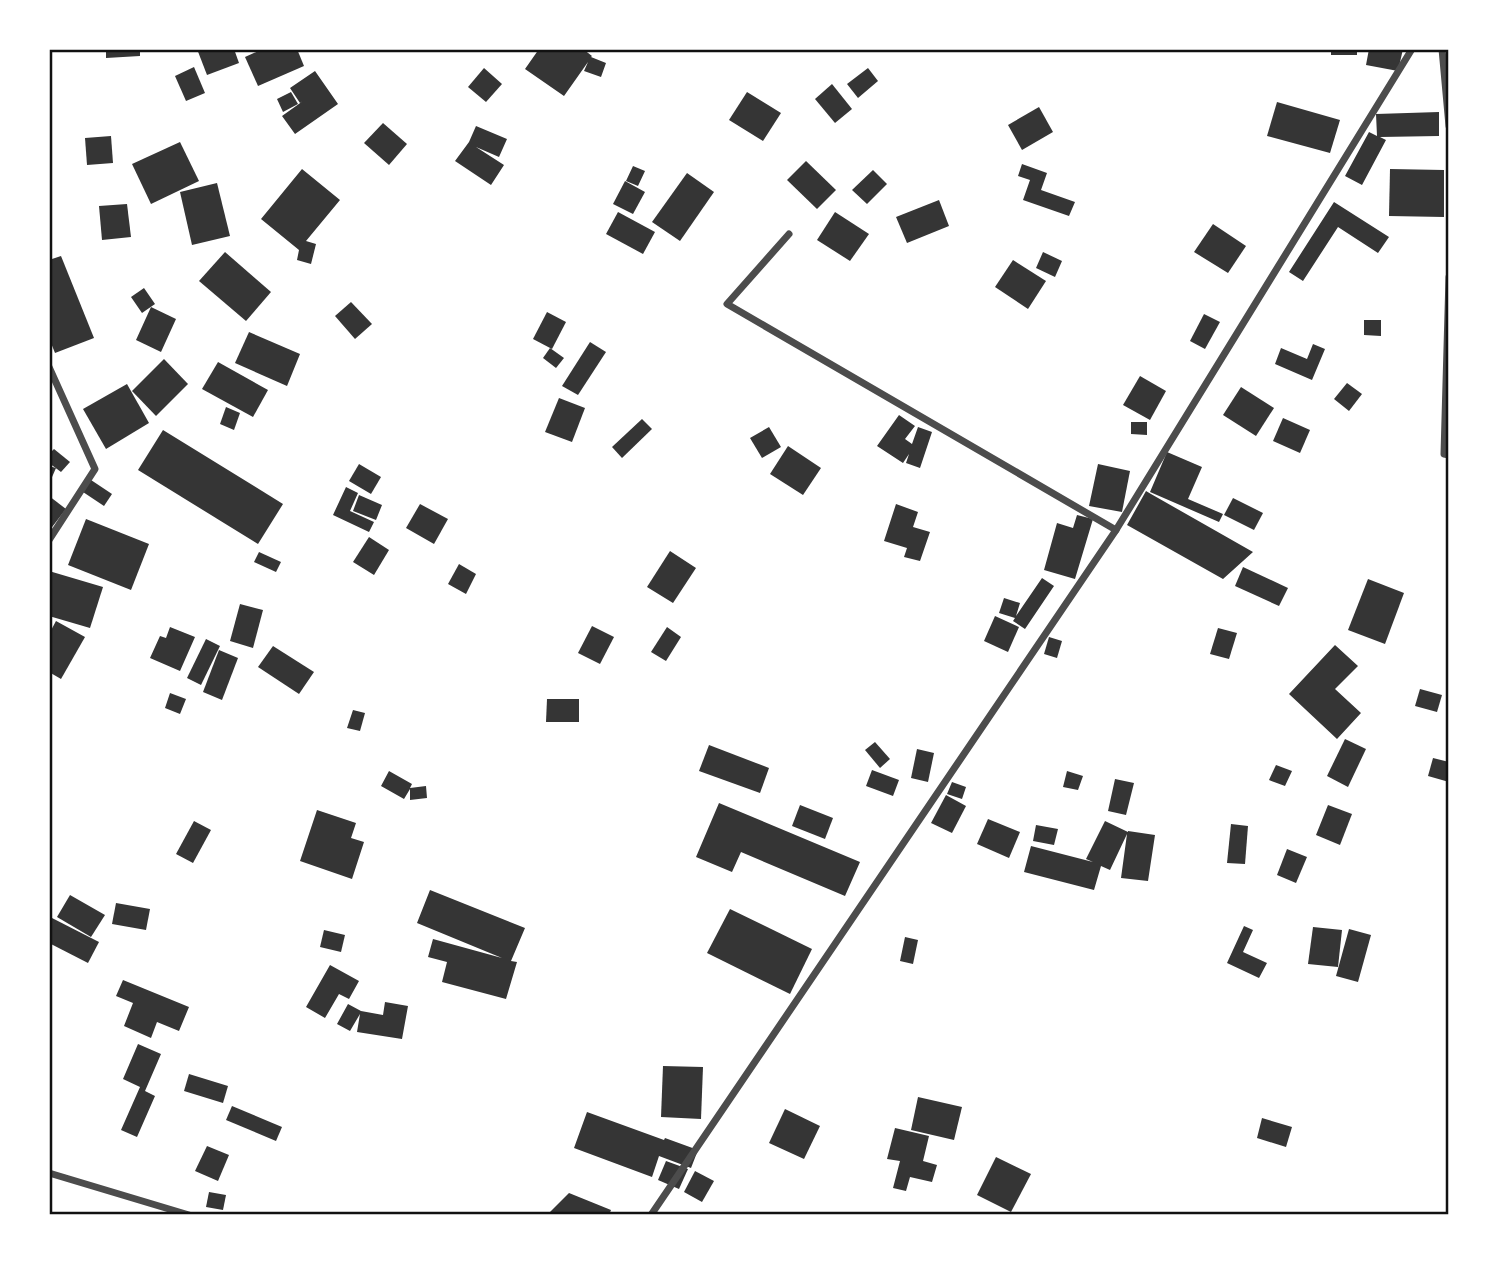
<svg xmlns="http://www.w3.org/2000/svg" width="1498" height="1264" viewBox="0 0 1498 1264" font-family="'Asap Condensed',sans-serif">
<rect width="100%" height="100%" fill="#fff"/>
<g fill="#353535">
<path d="M106,49H140V56L106,58Z"/>
<path d="M197,49H234L239,63L207,75Z"/>
<path d="M263,49H297L304,66L258,86L245,57Z"/>
<path d="M539,49H583L592,56L591,57L606,63L601,77L584,71L588,62L564,96L525,69Z"/>
<rect x="1331" y="49" width="26" height="6"/>
<path d="M1369,49H1403L1398,71L1366,65Z"/>
<path d="M194,67L205,93L186,101L175,76Z"/>
<path d="M484,68L502,84L486,102L468,87Z"/>
<path d="M868,68L878,81L858,98L847,84Z"/>
<path d="M315,71L338,104L295,134L282,116L303,101L300,103L290,88Z"/>
<path d="M832,84L852,109L835,123L815,99Z"/>
<path d="M291,92L298,104L283,112L277,99Z"/>
<path d="M747,92L781,113L763,141L729,120Z"/>
<path d="M1277,102L1340,120L1330,153L1267,136Z"/>
<path d="M1039,107L1053,132L1022,150L1008,125Z"/>
<path d="M1439,112V136L1380,137L1386,140L1362,185L1345,176L1369,132L1377,136L1376,114Z"/>
<path d="M383,123L407,144L389,165L364,143Z"/>
<path d="M476,126L507,139L499,157L476,147L504,165L491,185L455,161L469,142Z"/>
<path d="M111,136L113,163L87,165L85,138Z"/>
<path d="M180,142L199,181L151,204L132,164Z"/>
<path d="M806,161L836,190L817,209L787,180Z"/>
<path d="M1022,164L1047,173L1041,190L1075,202L1069,216L1023,200L1030,180L1018,176Z"/>
<path d="M633,166L645,171L638,186L626,181Z"/>
<path d="M302,169L340,200L306,241L316,244L311,264L297,260L299,250L261,219Z"/>
<path d="M1390,169L1444,170V217L1389,216Z"/>
<path d="M873,170L887,184L867,204L852,190Z"/>
<path d="M687,173L714,192L680,241L652,222Z"/>
<path d="M625,181L645,192L633,214L613,204Z"/>
<path d="M217,183L230,236L192,245L180,192Z"/>
<path d="M939,200L949,226L907,243L896,217Z"/>
<path d="M1334,202L1389,237L1378,253L1338,227L1303,281L1289,272Z"/>
<path d="M127,204L131,237L102,240L99,206Z"/>
<path d="M618,212L655,232L643,254L606,234Z"/>
<path d="M835,212L869,234L850,261L817,240Z"/>
<path d="M1213,224L1246,246L1228,273L1194,252Z"/>
<path d="M225,252L271,292L246,321L199,281Z"/>
<path d="M1043,252L1062,261L1055,277L1036,268Z"/>
<path d="M61,256L94,338L55,353L49,338V260Z"/>
<path d="M1013,260L1046,281L1028,309L995,287Z"/>
<path d="M144,288L155,304L142,313L131,297Z"/>
<path d="M351,302L372,324L355,339L335,316Z"/>
<path d="M151,307L176,319L161,352L136,340Z"/>
<path d="M547,312L566,322L552,349L533,339Z"/>
<path d="M1204,314L1220,322L1205,349L1190,341Z"/>
<path d="M1364,320H1381V336L1364,335Z"/>
<path d="M249,332L300,354L287,386L235,363Z"/>
<path d="M590,342L606,352L578,395L562,386Z"/>
<path d="M1313,344L1325,349L1312,380L1275,364L1281,348L1307,359Z"/>
<path d="M550,348L564,358L556,368L543,358Z"/>
<path d="M164,359L188,384L156,416L132,391Z"/>
<path d="M218,362L268,390L253,417L202,389Z"/>
<path d="M1140,376L1166,391L1150,420L1123,405Z"/>
<path d="M1347,383L1362,394L1349,411L1334,399Z"/>
<path d="M127,384L149,423L106,449L83,409Z"/>
<path d="M1241,387L1274,408L1256,436L1223,415Z"/>
<path d="M559,398L585,408L572,442L545,432Z"/>
<path d="M226,407L240,413L234,430L220,424Z"/>
<path d="M899,415L915,426L905,439L912,444L918,427L932,432L920,468L906,463L909,454L903,463L877,446Z"/>
<path d="M1283,418L1310,430L1300,453L1273,441Z"/>
<path d="M642,419L652,429L622,458L612,447Z"/>
<path d="M1131,422H1147V435L1131,434Z"/>
<path d="M769,427L781,447L762,458L750,438Z"/>
<path d="M163,430L283,504L258,544L138,470Z"/>
<path d="M788,446L821,468L803,495L770,474Z"/>
<path d="M54,449L70,462L61,472L49,463V454Z"/>
<path d="M1167,452L1202,467L1188,499L1223,514L1219,522L1150,492Z"/>
<path d="M359,464L381,477L371,494L349,481Z"/>
<path d="M1098,464L1130,471L1122,512L1089,506Z"/>
<path d="M49,466L56,468L49,484Z"/>
<path d="M91,480L112,494L104,506L83,492Z"/>
<path d="M346,487L358,493L350,511L374,522L369,532L333,515Z"/>
<path d="M1146,491L1151,494L1253,552L1223,579L1127,525Z"/>
<path d="M359,495L382,505L376,520L353,511Z"/>
<path d="M49,496L66,509L49,531Z"/>
<path d="M1233,498L1263,513L1254,530L1224,515Z"/>
<path d="M420,504L448,519L434,544L406,528Z"/>
<path d="M896,504L918,512L913,527L930,532L920,561L904,557L907,548L884,541Z"/>
<path d="M1077,515L1093,519L1075,579L1044,570L1057,523L1073,528Z"/>
<path d="M86,519L149,544L131,590L68,565Z"/>
<path d="M369,537L389,550L374,575L353,562Z"/>
<path d="M670,551L696,568L673,603L647,587Z"/>
<path d="M259,552L281,562L276,572L254,562Z"/>
<path d="M459,564L476,574L466,594L448,584Z"/>
<path d="M1243,567L1288,588L1279,606L1235,586Z"/>
<path d="M49,571L103,587L90,628L49,616Z"/>
<path d="M1042,578L1054,586L1025,629L1013,621L1015,618L999,613L1004,598L1020,603L1016,616Z"/>
<path d="M1368,579L1404,593L1385,644L1348,630Z"/>
<path d="M240,604L263,610L253,648L230,641Z"/>
<path d="M995,616L1019,627L1008,652L984,641Z"/>
<path d="M56,621L85,637L61,679L49,672V634Z"/>
<path d="M592,626L614,637L600,664L578,653Z"/>
<path d="M170,627L195,637L180,671L150,658L160,636L166,638Z"/>
<path d="M667,627L681,637L666,661L651,652Z"/>
<path d="M1218,628L1237,633L1229,659L1210,654Z"/>
<path d="M1049,637L1062,641L1057,658L1044,654Z"/>
<path d="M206,639L220,646L201,685L187,678Z"/>
<path d="M1335,645L1358,666L1335,689L1361,713L1337,739L1289,694Z"/>
<path d="M273,646L314,672L299,694L258,667Z"/>
<path d="M219,650L238,658L222,700L203,692Z"/>
<path d="M1420,689L1442,695L1437,712L1415,706Z"/>
<path d="M170,693L186,699L180,714L165,708Z"/>
<path d="M547,699H579V722H546Z"/>
<path d="M353,710L365,713L360,731L347,728Z"/>
<path d="M1345,739L1366,749L1348,787L1327,776Z"/>
<path d="M875,742L890,759L880,768L865,750Z"/>
<path d="M709,745L769,768L760,793L699,771Z"/>
<path d="M917,749L934,753L928,782L911,778Z"/>
<path d="M1433,758L1449,762V782L1428,776Z"/>
<path d="M1276,765L1292,771L1285,786L1269,780Z"/>
<path d="M872,770L899,780L893,796L866,786Z"/>
<path d="M389,771L412,784L410,788L426,786L427,798L410,800V789L404,799L381,786Z"/>
<path d="M1067,771L1083,776L1078,790L1063,787Z"/>
<path d="M1115,779L1134,783L1126,815L1108,811Z"/>
<path d="M952,782L966,787L962,799L947,794Z"/>
<path d="M946,795L966,806L952,833L931,823Z"/>
<path d="M719,803L860,862L845,896L741,852L732,872L696,857Z"/>
<path d="M800,805L833,818L825,839L792,826Z"/>
<path d="M1328,805L1352,814L1340,845L1316,835Z"/>
<path d="M317,810L356,823L351,838L364,842L352,879L300,861Z"/>
<path d="M988,819L1020,832L1009,858L977,844Z"/>
<path d="M194,821L211,830L193,863L176,854Z"/>
<path d="M1105,821L1128,832V831L1155,835L1148,881L1121,878L1127,834L1110,870L1101,866L1094,890L1024,872L1031,846L1093,862L1086,859Z"/>
<path d="M1231,824L1248,826L1245,864L1227,863Z"/>
<path d="M1036,825L1058,829L1054,845L1033,841Z"/>
<path d="M1287,849L1307,857L1296,883L1277,875Z"/>
<path d="M430,890L525,928L511,961L517,962L506,999L442,982L447,962L428,957L433,939L502,958L417,923Z"/>
<path d="M70,895L105,915L91,937L57,917Z"/>
<path d="M116,903L150,909L146,930L112,924Z"/>
<path d="M730,909L812,949L790,994L707,953Z"/>
<path d="M52,918L99,942L88,963L49,943V925Z"/>
<path d="M1244,926L1253,930L1243,952L1267,963L1259,978L1227,963Z"/>
<path d="M1313,927L1342,930L1338,967L1308,964Z"/>
<path d="M1349,929L1371,935L1358,982L1336,976Z"/>
<path d="M324,930L345,935L341,952L320,947Z"/>
<path d="M905,937L918,940L913,964L900,961Z"/>
<path d="M330,965L359,981L349,999L339,994L325,1018L306,1007Z"/>
<path d="M123,980L189,1007L179,1031L157,1022L151,1038L124,1026L133,1003L116,996Z"/>
<path d="M385,1002L408,1006L402,1039L357,1032L360,1014L350,1031L337,1024L348,1004L361,1011L383,1015Z"/>
<path d="M138,1044L161,1054L145,1091L155,1096L137,1137L121,1130L140,1087L123,1079Z"/>
<path d="M663,1066L703,1067L701,1119L661,1117Z"/>
<path d="M189,1074L228,1086L223,1103L184,1091Z"/>
<path d="M918,1097L962,1107L954,1140L911,1130Z"/>
<path d="M232,1106L282,1127L276,1141L226,1120Z"/>
<path d="M785,1109L820,1126L804,1159L769,1143Z"/>
<path d="M587,1112L664,1140L665,1138L698,1150L691,1168L659,1156L652,1177L574,1148Z"/>
<path d="M1262,1118L1292,1127L1286,1147L1257,1138Z"/>
<path d="M895,1128L929,1136L923,1161L937,1165L932,1182L910,1177L906,1191L893,1188L900,1161L887,1159Z"/>
<path d="M207,1146L229,1155L218,1181L195,1171Z"/>
<path d="M996,1157L1031,1174L1011,1212L977,1195Z"/>
<path d="M666,1161L688,1169L679,1189L658,1180Z"/>
<path d="M695,1171L714,1181L702,1202L684,1192Z"/>
<path d="M209,1192L226,1195L223,1210L206,1207Z"/>
<path d="M569,1193L611,1210L609,1215H547Z"/>
</g>
<g fill="none" stroke-linecap="round" stroke-linejoin="round">
<g stroke="#4c4c4c" stroke-width="7">
<path d="M1442,49L1449,126"/>
<path d="M789,234L727,304L1116,530"/>
<path d="M1449,277L1444,454L1449,455"/>
<path d="M49,367L95,469L49,540"/>
<path d="M49,1173L189,1215"/>
<path d="M651,1215L1116,530L1412,49"/>
</g>
</g>
<rect width="1498" height="1264" fill="none" stroke="#ffffff" stroke-width="102"/>
<rect x="51" y="51" width="1396" height="1162" fill="none" stroke="#111" stroke-width="2.5"/>
</svg>
